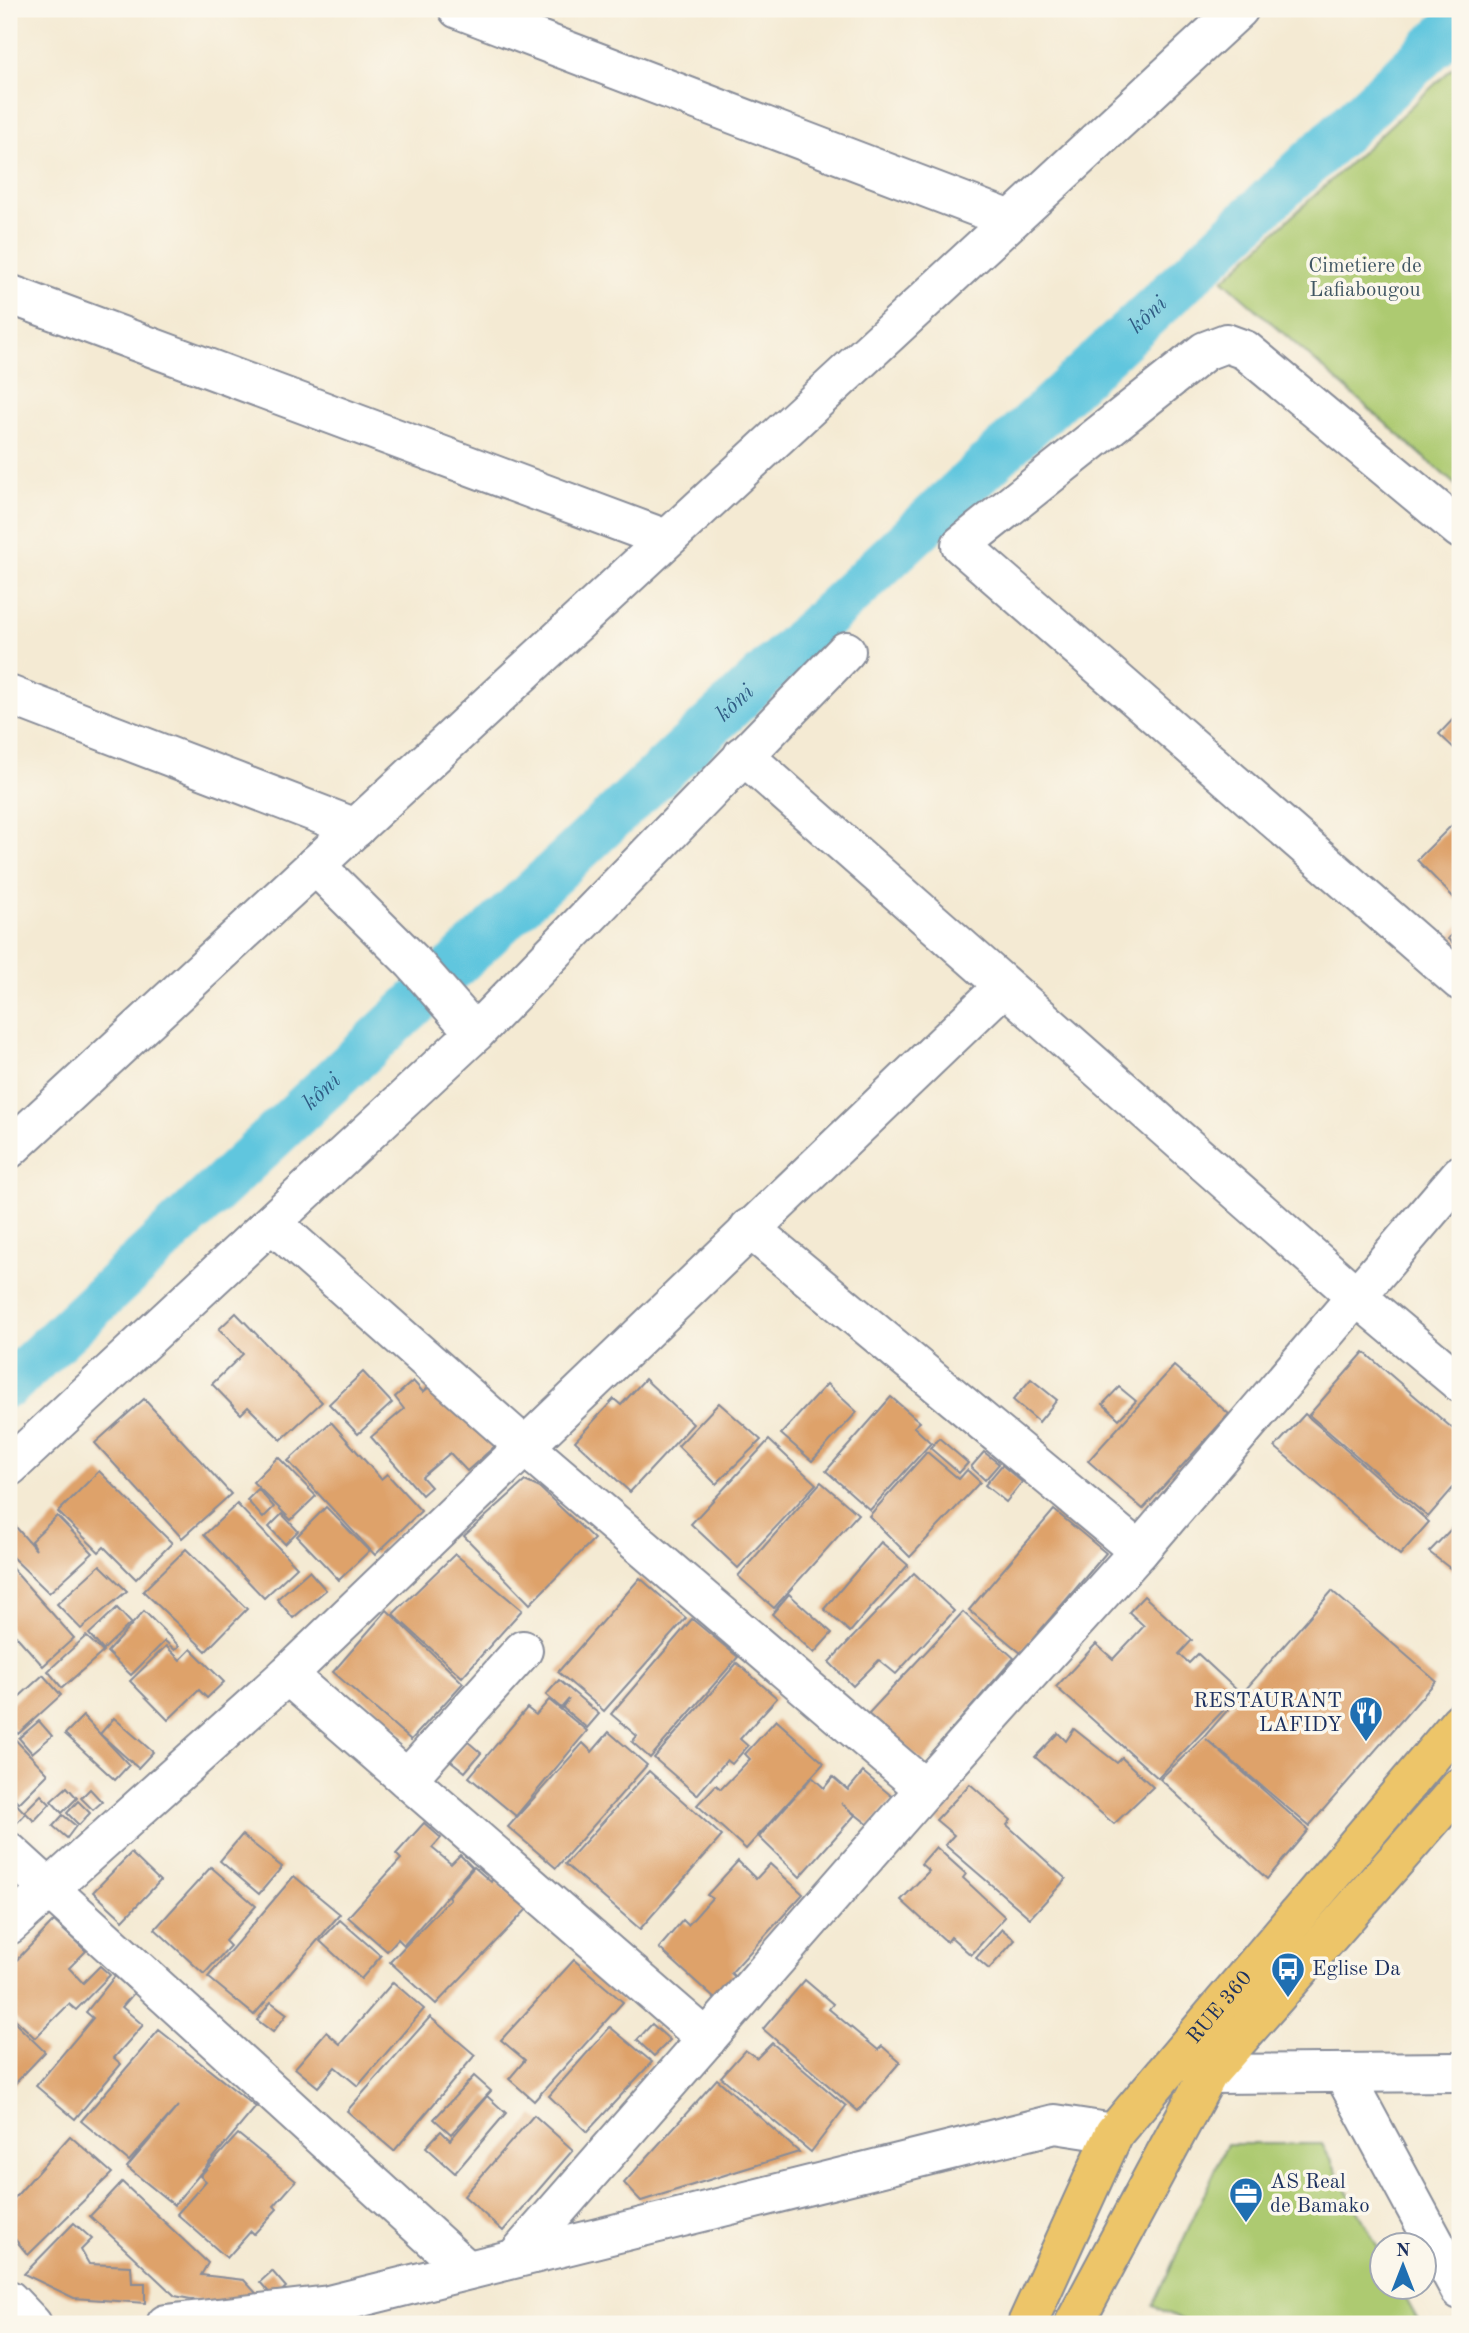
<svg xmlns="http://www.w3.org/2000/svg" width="1469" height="2333" viewBox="0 0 1469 2333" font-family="'Old Standard TT',serif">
<rect width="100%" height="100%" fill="#fbf7ec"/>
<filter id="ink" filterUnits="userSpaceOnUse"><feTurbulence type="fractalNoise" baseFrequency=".0143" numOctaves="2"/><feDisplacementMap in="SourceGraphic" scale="14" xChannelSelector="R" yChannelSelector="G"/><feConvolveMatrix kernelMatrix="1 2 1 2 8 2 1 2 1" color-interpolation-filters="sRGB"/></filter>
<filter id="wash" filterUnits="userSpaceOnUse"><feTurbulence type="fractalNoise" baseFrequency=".00686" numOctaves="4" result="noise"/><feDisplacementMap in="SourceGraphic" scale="28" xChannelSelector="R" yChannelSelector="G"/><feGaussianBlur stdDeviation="1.57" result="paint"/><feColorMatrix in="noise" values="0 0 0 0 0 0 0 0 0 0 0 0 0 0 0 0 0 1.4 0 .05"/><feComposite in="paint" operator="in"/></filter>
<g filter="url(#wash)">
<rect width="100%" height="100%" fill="#f4ead3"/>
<g fill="#adca71" stroke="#647c68" stroke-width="2">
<path d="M1460,61V489L1223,280Z"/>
<path d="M1227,2144H1322L1381,2253L1382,2288H1400L1420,2324H1191L1153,2306Z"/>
</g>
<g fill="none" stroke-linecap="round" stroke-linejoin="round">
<path stroke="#61c6de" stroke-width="46" id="s1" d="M9,1385L1460,21"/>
</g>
<g id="blocks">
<g fill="#dea26b">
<path d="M1460,712V754L1439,734Z"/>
<path d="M1460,817V904L1417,860Z"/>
<path d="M1460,924V949L1448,939Z"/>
<path d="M236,1313L322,1402L281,1440L248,1407L241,1414L212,1384L243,1354L219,1329Z"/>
<path d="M1364,1352L1460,1435V1480L1428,1517L1309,1415Z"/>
<path d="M1174,1366L1229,1414L1143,1509L1088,1461Z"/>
<path d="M363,1372L392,1403L358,1434L329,1404Z"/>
<path d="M645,1379L693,1424L630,1492L575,1441L614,1399L621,1405Z"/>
<path d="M1031,1379L1057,1400L1039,1422L1013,1400Z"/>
<path d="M413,1381L423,1392L434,1383L495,1446L467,1471L450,1453L422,1477L431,1487L422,1495L371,1437L404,1409L395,1397Z"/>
<path d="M827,1384L857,1412L812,1461L781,1434Z"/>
<path d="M1119,1387L1136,1401L1119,1419L1103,1404Z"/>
<path d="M891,1397L920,1422L914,1427L931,1443L870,1510L826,1471Z"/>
<path d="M144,1399L231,1494L182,1538L95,1443Z"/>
<path d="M719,1403L761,1440L716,1484L678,1446Z"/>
<path d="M1305,1414L1429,1522L1400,1555L1275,1447Z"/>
<path d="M331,1422L381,1479L387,1474L421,1511L375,1555L288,1461Z"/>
<path d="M939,1438L968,1463L959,1473L930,1448Z"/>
<path d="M769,1440L816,1484L738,1568L691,1524Z"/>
<path d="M927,1452L959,1479L967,1470L980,1482L910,1557L869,1516Z"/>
<path d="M984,1452L999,1464L985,1480L971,1467Z"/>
<path d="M278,1457L316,1496L291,1520L253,1482Z"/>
<path d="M1002,1465L1022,1482L1006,1502L985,1485Z"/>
<path d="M99,1471L172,1543L136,1579L104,1547L99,1552L58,1512Z"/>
<path d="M525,1481L540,1488L594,1539L530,1604L464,1536Z"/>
<path d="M821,1482L858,1514L774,1608L738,1576Z"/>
<path d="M258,1489L274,1507L263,1518L247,1500Z"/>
<path d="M237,1504L297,1567L264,1598L204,1535Z"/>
<path d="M326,1507L369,1551L339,1580L297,1536Z"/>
<path d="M1054,1510L1106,1553L1021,1653L969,1610Z"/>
<path d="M282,1514L298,1531L285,1544L269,1527Z"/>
<path d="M57,1516L93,1553L49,1593L9,1554V1531L15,1526L36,1550L31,1541Z"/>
<path d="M1460,1520V1576L1429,1552Z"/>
<path d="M881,1542L908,1565L850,1632L824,1609Z"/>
<path d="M186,1549L247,1609L206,1651L143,1591Z"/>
<path d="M455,1554L522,1610L462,1677L393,1614Z"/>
<path d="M9,1565L74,1638L43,1666L9,1628Z"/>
<path d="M100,1565L127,1591L81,1629L57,1604Z"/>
<path d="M309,1571L326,1590L293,1618L277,1599Z"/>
<path d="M914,1573L954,1611L896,1674L879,1660L853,1686L829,1662Z"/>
<path d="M640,1578L686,1618L604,1711L558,1672Z"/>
<path d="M1332,1591L1436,1681L1309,1826L1206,1739L1308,1830L1267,1879L1160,1779L1204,1737Z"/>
<path d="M789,1594L832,1633L814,1653L772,1614Z"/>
<path d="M1144,1596L1192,1640L1179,1654L1189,1663L1198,1654L1240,1693L1158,1778L1056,1687L1096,1644L1113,1659L1144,1626L1129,1612Z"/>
<path d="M117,1608L131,1623L103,1650L89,1634Z"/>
<path d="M387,1610L463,1683L411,1740L333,1672Z"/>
<path d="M144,1611L179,1646L175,1650L165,1641L131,1675L107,1652Z"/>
<path d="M963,1612L1014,1658L923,1762L868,1714Z"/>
<path d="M692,1619L738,1657L650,1758L632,1742L637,1736L611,1714Z"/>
<path d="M86,1636L103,1652L62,1688L48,1671Z"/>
<path d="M166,1646L180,1660L191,1649L224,1682L207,1698L199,1690L168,1720L130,1681Z"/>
<path d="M737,1663L777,1698L740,1739L748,1746L732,1764L727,1760L697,1795L654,1758Z"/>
<path d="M43,1675L61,1695L18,1734L9,1724V1706Z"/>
<path d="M559,1680L599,1714L587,1728L563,1708L569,1699L561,1708L546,1695Z"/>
<path d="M549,1700L587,1731L516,1816L469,1777L527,1708L536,1715Z"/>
<path d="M83,1716L129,1765L115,1780L65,1734Z"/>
<path d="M114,1718L153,1752L138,1768L100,1734Z"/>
<path d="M776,1720L824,1763L746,1849L697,1805L716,1785L721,1789L750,1759L745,1754Z"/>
<path d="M39,1721L52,1736L32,1753L19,1738Z"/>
<path d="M1074,1729L1117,1763L1122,1758L1153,1787L1114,1824L1035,1757L1058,1733L1066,1741Z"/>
<path d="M609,1732L647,1765L556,1868L508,1827L583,1743L592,1752Z"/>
<path d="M9,1733L48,1774L19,1803L9,1793Z"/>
<path d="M467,1741L481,1753L465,1772L451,1761Z"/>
<path d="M649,1771L722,1836L640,1929L565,1864Z"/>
<path d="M863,1772L894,1798L870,1826L841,1803L855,1815L800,1877L759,1837L812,1777L824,1788L833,1777L848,1790Z"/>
<path d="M970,1784L1011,1820L1007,1825L1066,1879L1030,1918L945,1845L954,1835L936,1820Z"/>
<path d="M67,1787L77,1798L62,1813L51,1801Z"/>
<path d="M90,1789L102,1802L93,1810L81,1798Z"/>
<path d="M41,1795L50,1804L34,1821L26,1813L14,1826L9,1822V1796L24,1812Z"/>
<path d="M78,1801L90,1813L79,1825L67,1813Z"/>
<path d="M63,1815L76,1826L67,1838L53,1826Z"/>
<path d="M424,1823L441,1838L432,1848L451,1864L460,1855L472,1867L404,1945L398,1939L387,1951L348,1917L401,1859L396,1854Z"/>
<path d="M242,1835L282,1867L259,1894L220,1861Z"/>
<path d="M936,1847L966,1874L963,1878L1005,1917L971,1955L951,1937L947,1942L901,1900L929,1871L921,1864Z"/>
<path d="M131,1853L160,1881L123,1920L93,1892Z"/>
<path d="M738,1861L756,1879L770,1864L803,1894L731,1973L736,1978L715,1999L659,1948L683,1920L688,1925L712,1898L707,1895Z"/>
<path d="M211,1867L256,1906L225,1941L230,1946L204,1974L155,1929Z"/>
<path d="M474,1867L491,1882L493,1878L527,1909L436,2004L390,1962L450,1899L448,1896Z"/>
<path d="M294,1876L340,1914L254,2015L208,1977Z"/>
<path d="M340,1920L381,1956L361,1979L320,1941Z"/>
<path d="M54,1921L86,1951L69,1968L83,1983L100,1966L110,1975L76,2010L69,2004L35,2038L9,2013V1968Z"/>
<path d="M1002,1929L1015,1940L989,1969L976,1958Z"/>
<path d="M574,1960L623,2002L534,2101L509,2079L525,2060L501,2040Z"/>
<path d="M115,1976L134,1993L122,2007L143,2025L114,2058L121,2064L75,2119L36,2086L93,2018L86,2012Z"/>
<path d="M805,1980L833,2004L829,2009L878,2050L882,2046L900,2062L858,2111L763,2029Z"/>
<path d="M393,1982L424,2009L358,2086L335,2067L318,2087L295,2068L326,2032L340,2044Z"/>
<path d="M271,2002L287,2014L273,2032L257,2020Z"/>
<path d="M9,2017L45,2052L9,2090Z"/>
<path d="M430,2017L475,2055L394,2151L347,2111Z"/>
<path d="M652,2024L670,2040L654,2056L637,2040Z"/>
<path d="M610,2027L652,2062L587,2132L549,2096Z"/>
<path d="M159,2030L256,2107L174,2205L127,2167L178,2106L129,2161L81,2121Z"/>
<path d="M772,2043L846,2106L811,2152L721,2077L745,2050L757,2058Z"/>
<path d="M474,2076L491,2091L451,2134L434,2119Z"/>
<path d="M717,2079L799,2152L641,2201L624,2183Z"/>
<path d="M487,2096L506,2113L455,2173L426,2147L441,2131L450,2140Z"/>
<path d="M534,2115L573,2150L503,2231L464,2196Z"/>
<path d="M238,2134L296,2181L274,2206L277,2209L254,2234L251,2231L227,2258L177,2214L206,2181L200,2176Z"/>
<path d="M70,2136L112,2173L28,2255L9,2232V2204Z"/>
<path d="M122,2182L208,2263L201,2275L244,2280L265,2303L217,2304L175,2296L90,2216Z"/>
<path d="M74,2223L92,2239L81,2250L89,2264L131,2266L132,2283H145V2303L74,2298L24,2274Z"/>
<path d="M272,2271L286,2287L274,2298L260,2282Z"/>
</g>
</g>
</g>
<g filter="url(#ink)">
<use href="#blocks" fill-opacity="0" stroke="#888c98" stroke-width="2"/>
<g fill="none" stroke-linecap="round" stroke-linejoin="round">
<g stroke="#888c98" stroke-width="42">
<g id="minor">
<path d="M458,9L1011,220"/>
<path d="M9,294L666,539"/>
<path d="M1460,529L1245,350L1226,343L1205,351L961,545L1460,981"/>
<path d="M9,695L356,828"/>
<path d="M743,755L1355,1295L1460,1383"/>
<path d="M315,865L413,962L475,1033"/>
<path d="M9,1149L1239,9"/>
<path d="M273,1224L523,1445L925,1789"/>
<path d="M749,1228L1139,1551"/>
<path d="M9,1467L475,1033L846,651"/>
<path d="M287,1675L707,2039"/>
<path d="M407,1779L523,1650"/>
<path d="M9,1852L467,2270"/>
<path d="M9,1925L287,1675L1004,986"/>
<path d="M1187,2059L1208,2074L1460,2072"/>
<path d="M1343,2073L1460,2290"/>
<path d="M515,2258L925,1789L1139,1551L1460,1175"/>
<path d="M9,2300L32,2324"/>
<path d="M166,2324L329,2305L1055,2124L1114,2133"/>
</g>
</g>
<g stroke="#888c98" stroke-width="42">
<g id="major">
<path id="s2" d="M1027,2324L1114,2133L1460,1722"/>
<path d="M1074,2324L1208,2074L1460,1787"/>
</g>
</g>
<use href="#minor" stroke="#fff" stroke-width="38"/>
<use href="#major" stroke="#edc569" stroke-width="38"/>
</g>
</g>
<defs>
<g id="restaurant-pin" transform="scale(1.75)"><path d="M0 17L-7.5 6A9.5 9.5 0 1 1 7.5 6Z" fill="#1f6fb2" stroke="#fbf7ec"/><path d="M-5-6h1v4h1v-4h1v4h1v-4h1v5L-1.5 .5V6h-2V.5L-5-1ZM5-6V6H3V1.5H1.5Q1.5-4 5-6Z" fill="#fff"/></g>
<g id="bus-pin" transform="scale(1.75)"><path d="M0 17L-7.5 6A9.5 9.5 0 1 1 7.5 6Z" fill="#1f6fb2" stroke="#fbf7ec"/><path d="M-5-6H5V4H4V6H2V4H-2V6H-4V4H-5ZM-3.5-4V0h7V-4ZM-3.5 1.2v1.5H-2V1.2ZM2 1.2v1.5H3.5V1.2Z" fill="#fff"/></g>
<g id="office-pin" transform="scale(1.75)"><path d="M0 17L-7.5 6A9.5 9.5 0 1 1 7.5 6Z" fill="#1f6fb2" stroke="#fbf7ec"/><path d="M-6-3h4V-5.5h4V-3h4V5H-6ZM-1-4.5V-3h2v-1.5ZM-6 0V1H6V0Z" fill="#fff"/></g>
</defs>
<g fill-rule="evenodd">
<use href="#restaurant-pin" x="1366" y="1713"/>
<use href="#bus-pin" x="1288" y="1969"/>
<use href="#office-pin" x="1246" y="2194"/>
</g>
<g text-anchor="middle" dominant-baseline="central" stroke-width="7" stroke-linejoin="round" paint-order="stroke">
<g font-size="21" fill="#405663" stroke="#fbf7ec">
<text x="1365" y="266">Cimetiere de<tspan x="1365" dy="24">Lafiabougou</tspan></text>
</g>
<g font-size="21" fill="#1b2f5e" stroke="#fbf7ec" text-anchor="start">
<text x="1342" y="1701" text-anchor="end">RESTAURANT<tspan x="1342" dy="24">LAFIDY</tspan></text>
<text x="1312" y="1969">Eglise Da</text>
<text x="1270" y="2182">AS Real<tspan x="1270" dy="24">de Bamako</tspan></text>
</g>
<g font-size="21" fill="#1b2f5e" stroke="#fbf7ec">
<text stroke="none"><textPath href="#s2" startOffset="374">RUE 360</textPath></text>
</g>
<g font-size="23" font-style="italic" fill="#305c84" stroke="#fbf7ec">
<text stroke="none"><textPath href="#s1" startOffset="1563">kôni</textPath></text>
<text stroke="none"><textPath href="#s1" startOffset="996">kôni</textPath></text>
<text stroke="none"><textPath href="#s1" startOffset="429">kôni</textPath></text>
</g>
</g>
<rect width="1469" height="2333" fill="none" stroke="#fbf7ec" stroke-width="35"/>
<g transform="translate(1403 2266)"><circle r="33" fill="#fbf7ec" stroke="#a1a7b3" stroke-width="2"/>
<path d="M0-5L12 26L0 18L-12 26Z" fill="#1f6fb2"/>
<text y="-10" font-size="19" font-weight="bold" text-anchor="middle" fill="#1b2f5e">N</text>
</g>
</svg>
